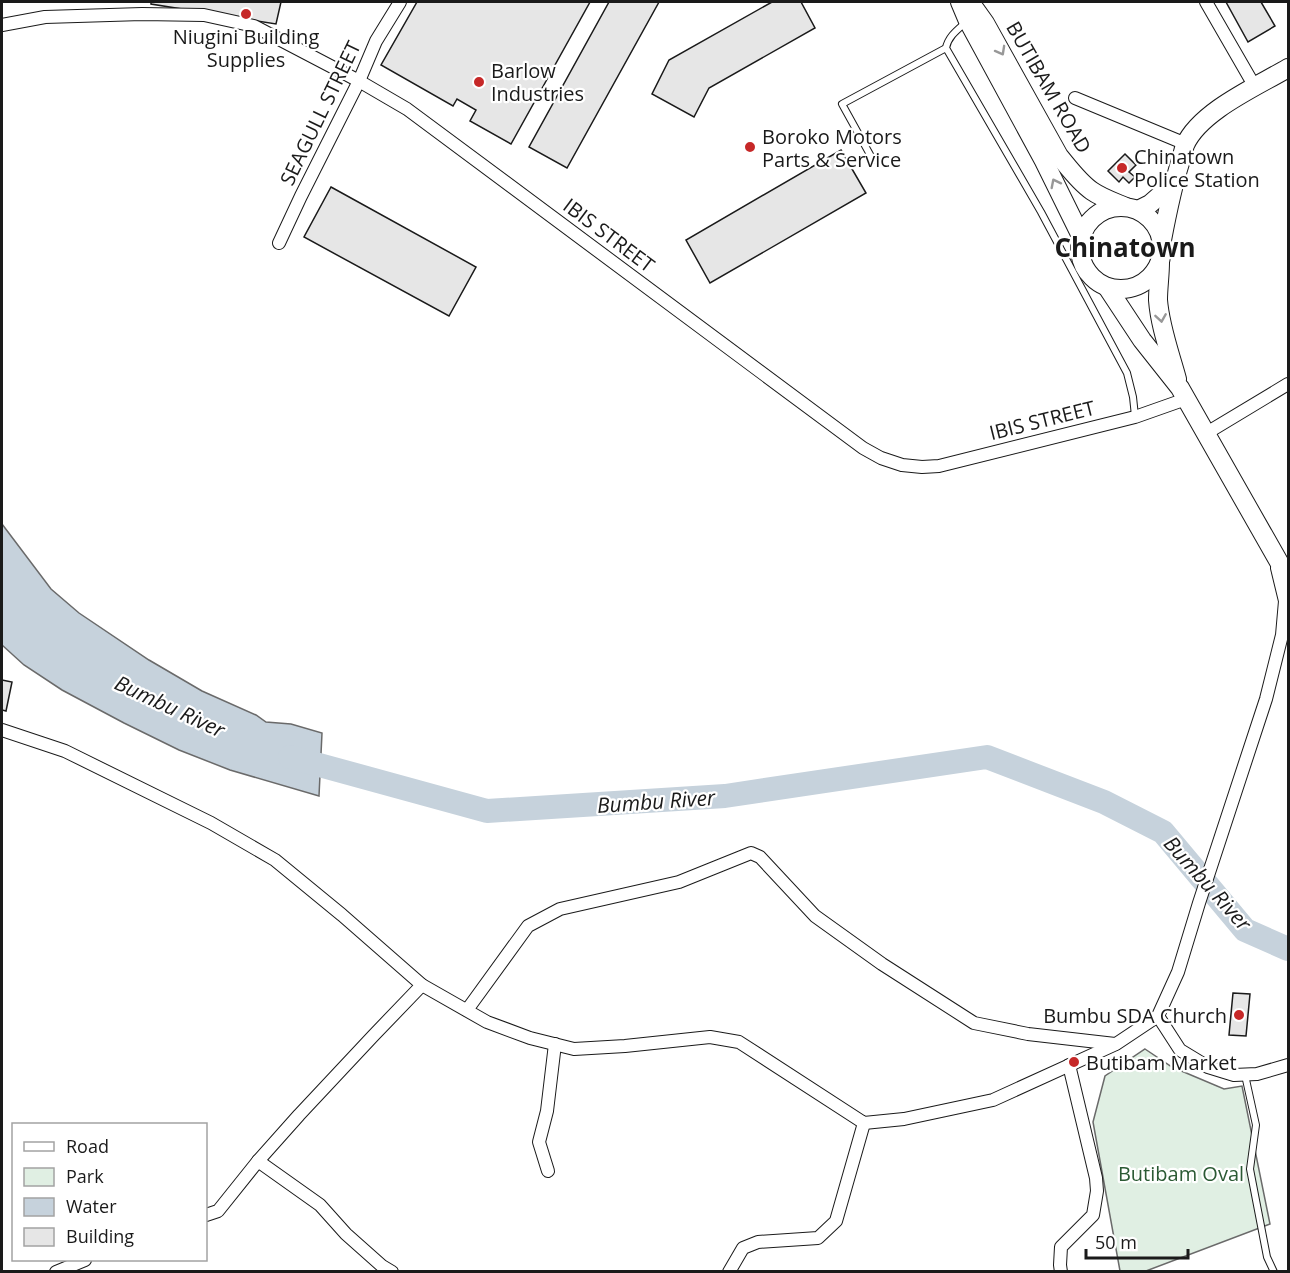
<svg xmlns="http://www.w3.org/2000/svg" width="1290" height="1273" viewBox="0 0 1290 1273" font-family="'Open Sans',sans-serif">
<rect width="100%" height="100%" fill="#fff"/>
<path fill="#e0efe3" stroke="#6a6a6a" stroke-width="1.5" d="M1145,1049L1172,1067L1224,1089L1242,1086L1270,1224L1146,1271H1120L1093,1122L1105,1076Z"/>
<path fill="#c6d2dc" stroke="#6a6a6a" stroke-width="1.5" d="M2,524L51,589L79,613L149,660L202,691L256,715L266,722L291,724L322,733L319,796L230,770L179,750L124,723L62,690L24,665L2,645Z"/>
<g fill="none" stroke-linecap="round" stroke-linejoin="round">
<path stroke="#c6d2dc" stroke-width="24" d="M290,757L487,811L725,796L987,757L1104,802L1163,832L1245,930L1288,949"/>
</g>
<g fill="#e6e6e6" stroke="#1a1a1a" stroke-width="1.5">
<path d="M151,2H281L276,24L151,4Z"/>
<path d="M417,2H590L511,144L470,121L476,110L457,99L453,106L381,65Z"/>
<path d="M609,2H659L567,168L529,147Z"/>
<path d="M772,2H801L815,28L709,88L694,117L652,94L669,60Z"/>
<path d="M1226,2H1261L1275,26L1248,42Z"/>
<path d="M841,150L866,193L710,283L686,240Z"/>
<path d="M1125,154L1136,165L1129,172L1135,177L1129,183L1123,177L1119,182L1108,171Z"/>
<path d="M331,187L476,267L449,316L304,237Z"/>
<path d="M2,680L12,682L6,711L2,710Z"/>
<path d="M1233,993L1250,994L1246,1036L1229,1035Z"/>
</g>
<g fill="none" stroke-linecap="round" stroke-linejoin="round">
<g stroke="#1a1a1a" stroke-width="8">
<g id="lane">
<path d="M965,23C957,30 948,37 946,48L1041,212L1127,373L1133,397L1135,416"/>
<path d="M873,160L842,104L946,48"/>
<path d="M1245,1075L1256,1125L1250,1169L1267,1257L1274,1272"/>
</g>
</g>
<g stroke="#1a1a1a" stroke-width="14">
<g id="street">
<path d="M1206,2L1255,87"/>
<path d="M2,25L45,17L142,14L204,15L254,26L359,81L407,109L863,448L881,458L902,465L922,467L939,466L1135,417L1186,399"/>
<path d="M1075,98L1186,144"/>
<path d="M279,243L301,196L359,81L376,41L400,2"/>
<path d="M1205,434L1288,384"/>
<path d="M2,730L65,751L211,823L275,860L342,915L422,985L487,1022L530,1038L574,1049L625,1046L710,1037L739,1042L864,1123L904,1119L993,1100L1116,1044L1158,1016L1178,972L1199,903L1266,699L1282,635L1285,601L1277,568"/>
<path d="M467,1010L528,926L560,909L679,882L751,853L760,857L815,916L882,964L974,1023L1028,1034L1115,1044"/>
<path d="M1158,1016L1180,1050L1208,1067L1234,1075L1257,1074L1288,1065"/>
<path d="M258,1161L320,1205L346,1234L382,1266L392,1272"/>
<path d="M548,1171L539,1142L547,1111L555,1044"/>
<path d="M206,1215L218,1211L258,1161L299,1115L373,1036L422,985"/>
<path d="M56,1272L85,1260"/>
<path d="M729,1272L743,1248L758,1242L818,1238L836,1221L864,1123"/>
<path d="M1061,1272L1060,1265L1061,1247L1093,1215L1097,1191L1096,1178L1069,1065"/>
</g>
</g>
<g stroke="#1a1a1a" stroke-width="20">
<g id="secondary">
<path d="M960,2L968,21L1044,161L1081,236"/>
<path d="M970,2L985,23L1059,156C1069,168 1079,182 1092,191C1102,198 1114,202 1126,207"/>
<circle cx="1121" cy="248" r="41"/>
<path d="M1138,210L1150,204L1174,183"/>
<path d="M1162,240C1167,214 1172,188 1180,163C1182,157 1183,151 1185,145C1200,111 1258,86 1288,68"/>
<path d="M1160,262C1160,275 1158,288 1158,300C1160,327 1170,353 1177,379"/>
<path d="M1107,287L1142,340L1180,388L1288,578"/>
</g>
</g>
<use href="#lane" stroke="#fff" stroke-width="6"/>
<use href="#street" stroke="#fff" stroke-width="12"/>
<use href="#secondary" stroke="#fff" stroke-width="18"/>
</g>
<defs><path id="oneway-chevron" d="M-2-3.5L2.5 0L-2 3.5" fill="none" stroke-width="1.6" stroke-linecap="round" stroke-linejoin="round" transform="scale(1.5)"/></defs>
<g stroke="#989898">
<use href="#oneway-chevron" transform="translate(1001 51) rotate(61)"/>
<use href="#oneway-chevron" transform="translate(1055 183) rotate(-117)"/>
<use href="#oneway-chevron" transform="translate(1161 318) rotate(81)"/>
</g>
<g fill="#c62828" stroke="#fff" stroke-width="2">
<circle cx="246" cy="14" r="6"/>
<circle cx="479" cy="82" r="6"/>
<circle cx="750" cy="147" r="6"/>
<circle cx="1122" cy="168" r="6"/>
<circle cx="1239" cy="1015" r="6"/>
<circle cx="1074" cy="1062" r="6"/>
</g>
<g text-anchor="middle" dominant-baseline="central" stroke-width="4.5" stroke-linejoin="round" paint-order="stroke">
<g font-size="20" fill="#1a1a1a" stroke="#fff" text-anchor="start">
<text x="246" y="36" text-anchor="middle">Niugini Building<tspan x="246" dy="23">Supplies</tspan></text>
<text x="491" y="70">Barlow<tspan x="491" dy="23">Industries</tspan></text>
<text x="762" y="136">Boroko Motors<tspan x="762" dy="23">Parts &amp; Service</tspan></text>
<text x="1134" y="156">Chinatown<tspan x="1134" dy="23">Police Station</tspan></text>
<text x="1227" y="1015" text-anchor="end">Bumbu SDA Church</text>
<text x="1086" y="1062">Butibam Market</text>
</g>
<g font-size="20" fill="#1a1a1a" stroke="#fff">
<text transform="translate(1049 87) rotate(60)">BUTIBAM ROAD</text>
<text transform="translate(320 113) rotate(-64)">SEAGULL STREET</text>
<text transform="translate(609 235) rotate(37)">IBIS STREET</text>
<text transform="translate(1042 420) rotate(-14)">IBIS STREET</text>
</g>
<g font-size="20" fill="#2b5a34" stroke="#fff">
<text x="1181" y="1173">Butibam Oval</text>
</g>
<g font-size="21" font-style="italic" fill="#1a1a1a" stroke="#fff">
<text transform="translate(170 706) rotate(25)">Bumbu River</text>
<text transform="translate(656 801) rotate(-4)">Bumbu River</text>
<text transform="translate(1208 883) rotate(48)">Bumbu River</text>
</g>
<g font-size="26" font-weight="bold" fill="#1a1a1a" stroke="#fff">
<text x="1125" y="247">Chinatown</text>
</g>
</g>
<rect width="1290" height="1273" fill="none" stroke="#1a1a1a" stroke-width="6"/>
<rect x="12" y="1123" width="195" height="138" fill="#ffffff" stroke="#a3a3a3" stroke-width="1.5"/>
<rect x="24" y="1142" width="30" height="9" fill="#ffffff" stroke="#a3a3a3" stroke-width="1.5"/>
<text x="66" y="1153" font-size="18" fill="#1a1a1a">Road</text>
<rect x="24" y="1168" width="30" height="18" fill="#e0efe3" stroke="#a3a3a3" stroke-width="1.5"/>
<text x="66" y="1183" font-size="18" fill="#1a1a1a">Park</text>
<rect x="24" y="1198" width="30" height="18" fill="#c6d2dc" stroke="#a3a3a3" stroke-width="1.5"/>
<text x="66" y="1213" font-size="18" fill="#1a1a1a">Water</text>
<rect x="24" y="1228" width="30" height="18" fill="#e6e6e6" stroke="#a3a3a3" stroke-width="1.5"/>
<text x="66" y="1243" font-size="18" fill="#1a1a1a">Building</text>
<path d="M1086 1249v9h102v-9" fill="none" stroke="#1a1a1a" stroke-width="3"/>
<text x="1095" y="1249" font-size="18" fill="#1a1a1a" stroke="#ffffff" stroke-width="4.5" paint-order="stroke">50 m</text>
</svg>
